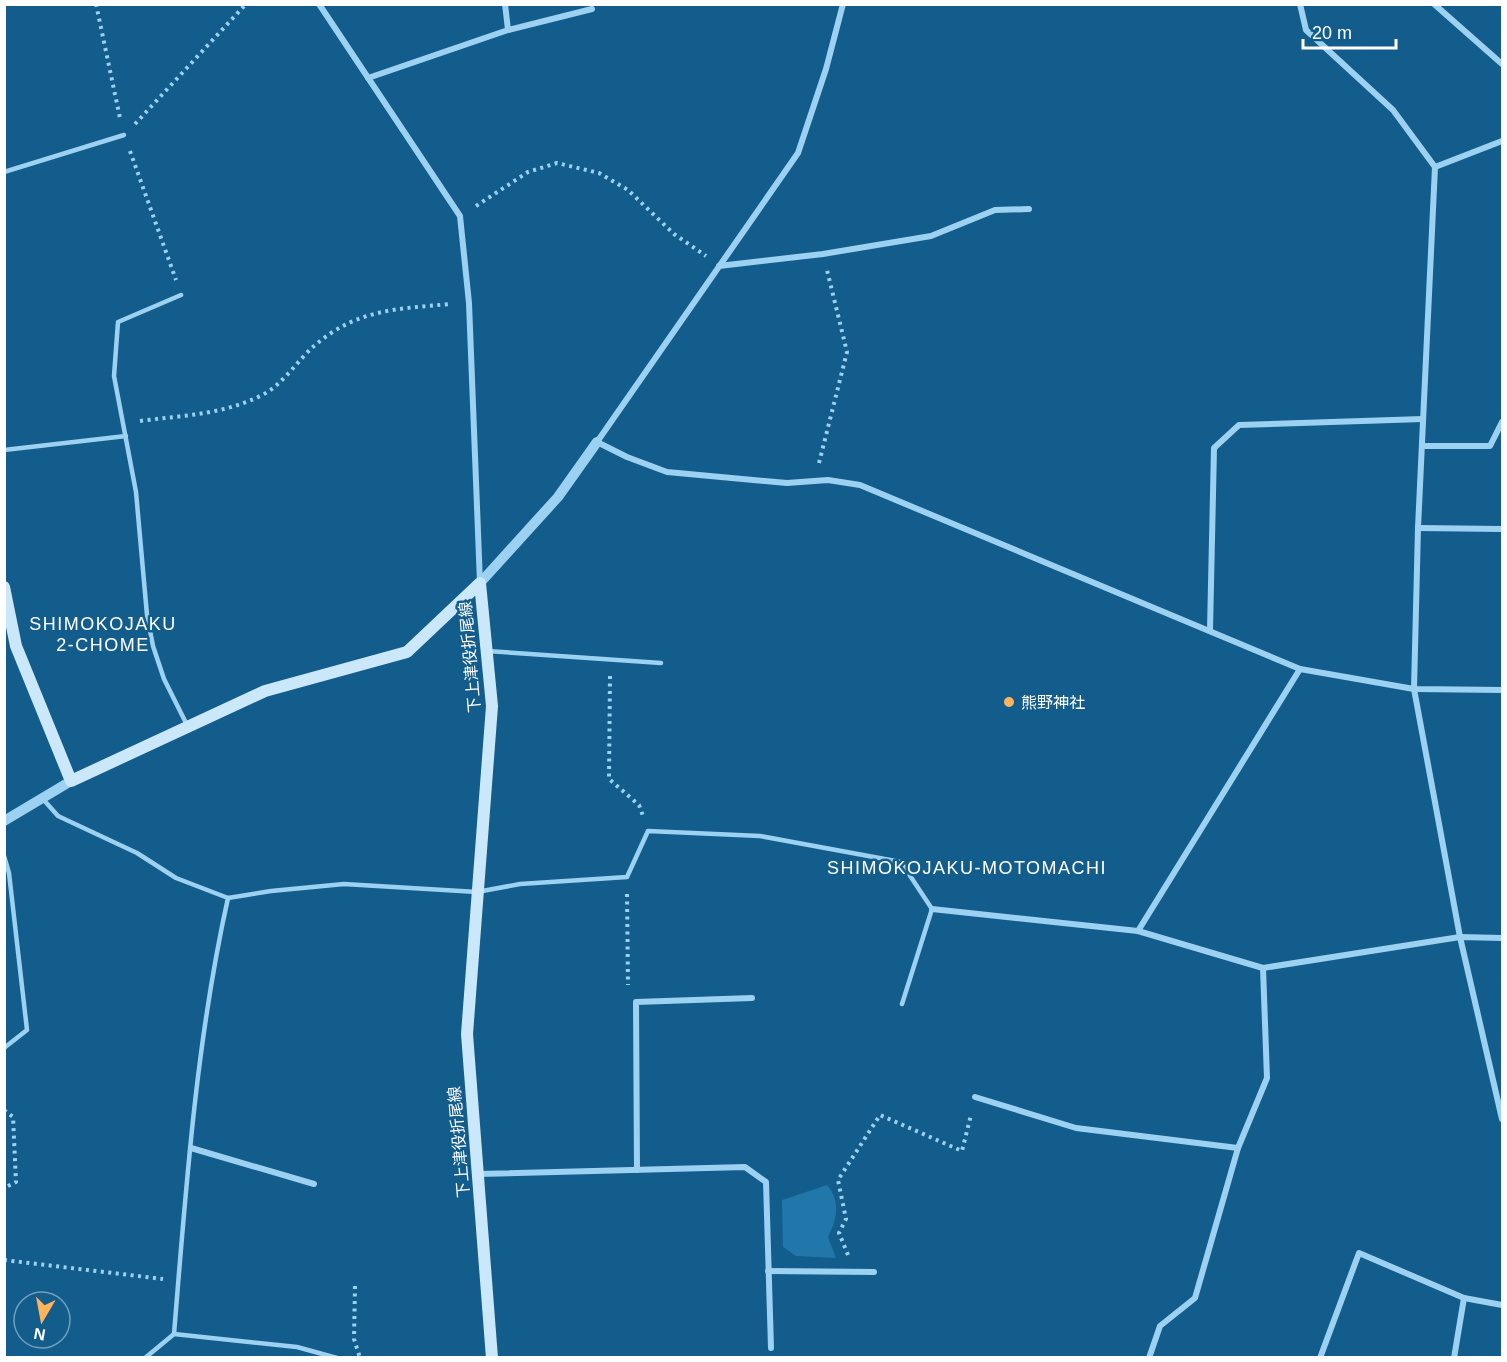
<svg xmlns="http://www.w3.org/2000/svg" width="1507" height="1362" viewBox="0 0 1507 1362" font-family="Helvetica,'Noto Sans JP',sans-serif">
<rect width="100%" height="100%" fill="#135d8d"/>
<path fill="#27a" d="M827,1185C841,1201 837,1220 828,1237L836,1258L796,1256L783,1247L782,1200Z"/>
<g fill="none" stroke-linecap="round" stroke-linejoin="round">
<g stroke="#9cd1f1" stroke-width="4" stroke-dasharray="3 4.5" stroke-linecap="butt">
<path d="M96,4L120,118"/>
<path d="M135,124L246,4"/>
<path d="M130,151L176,280"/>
<path d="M476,206L528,172L557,163L599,173L628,190L674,234L706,256"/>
<path d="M140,421C184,415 224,415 264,394C283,384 298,360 314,346C357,309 396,309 450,304"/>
<path d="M819,463L847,352L827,270"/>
<path d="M610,676L609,779L639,805L643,816"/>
<path d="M627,894L628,985"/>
<path d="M4,1110L13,1117L16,1182L4,1188"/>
<path d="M848,1255L839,1233L846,1219L838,1180L880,1115L962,1151L971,1115"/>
<path d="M4,1260L163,1279"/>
<path d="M355,1286L354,1339L360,1358"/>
</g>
<g stroke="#9cd1f1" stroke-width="4.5">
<path d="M4,172L124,135"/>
<path d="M181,295L118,322L114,376L136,492L147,615L153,646L164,679L187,725"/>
<path d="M4,450L126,436"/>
<path d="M487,651L661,663"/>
<path d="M42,798L58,816L137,853L176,878L228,898L271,891L344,884L477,892L520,884L627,877L648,831L760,836L901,862L932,909L902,1004"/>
<path d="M4,856L9,873L27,1030L4,1048"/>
<path d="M228,898C196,1042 186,1188 174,1334L297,1347L337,1358"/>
<path d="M145,1358L174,1334"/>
</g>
<g stroke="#9cd1f1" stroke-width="6">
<path d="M319,4L460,216L469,303L480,583"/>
<path d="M843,4L826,69L798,153L597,442L627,457L667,472L787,483L828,480L860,485L1300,669L1414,689L1502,690"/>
<path d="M1300,4L1306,30L1393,110L1435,167L1418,528L1414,689L1460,937L1502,1119"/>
<path d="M1434,4L1502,64"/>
<path d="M508,30L592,9"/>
<path d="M368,78L508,30L505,4"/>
<path d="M1435,167L1502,141"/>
<path d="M719,266L823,254L931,236L995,210L1029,209"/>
<path d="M1422,446H1490L1502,422"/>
<path d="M1418,528L1502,529"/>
<path d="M1210,630L1214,448L1239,425L1423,419"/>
<path d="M1300,669L1138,931L1263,968L1460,937L1502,938"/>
<path d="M932,909L1138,931"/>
<path d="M975,1097L1076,1128L1238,1148"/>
<path d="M191,1148L314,1184"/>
<path d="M637,1170L636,1002L752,998"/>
<path d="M478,1174L745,1167L766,1182L771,1348"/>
<path d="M768,1271L874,1272"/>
<path d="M1149,1358L1160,1326L1195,1298L1238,1148L1267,1078L1263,968"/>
<path d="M1320,1358L1359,1253L1464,1298L1502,1305"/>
<path d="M1454,1358L1464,1298"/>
</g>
<g stroke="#9cd1f1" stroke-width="10">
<path d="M480,583L558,497L597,442"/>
<path d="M4,821L71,781"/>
</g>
<path stroke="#cbe8fb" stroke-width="12" d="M4,587L16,646L71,781L265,691L407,652L480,583L492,706L467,1034L492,1358"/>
</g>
<circle fill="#ffb45c" stroke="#135d8d" stroke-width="2" cx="1009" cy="702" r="6"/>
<g text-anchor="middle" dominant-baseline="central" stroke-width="5" stroke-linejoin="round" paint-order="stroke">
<g font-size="16" fill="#fff" stroke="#135d8d">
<text transform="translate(470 657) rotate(-95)">下上津役折尾線</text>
<text transform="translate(459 1142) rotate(-95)">下上津役折尾線</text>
</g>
<g font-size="16" fill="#fff" stroke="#135d8d" text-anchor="start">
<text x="1021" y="702">熊野神社</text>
</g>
<g font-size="18" letter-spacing="1.5" fill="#fff" stroke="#135d8d">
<text x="103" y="624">SHIMOKOJAKU<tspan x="103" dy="21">2-CHOME</tspan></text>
<text x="967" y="868">SHIMOKOJAKU-MOTOMACHI</text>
</g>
</g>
<rect width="1507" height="1362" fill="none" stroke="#ffffff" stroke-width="12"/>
<g transform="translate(42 1320) rotate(190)"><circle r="28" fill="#135d8d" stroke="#719ebb" stroke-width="1.5"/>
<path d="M0-4.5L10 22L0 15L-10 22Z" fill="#ffb45c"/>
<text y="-9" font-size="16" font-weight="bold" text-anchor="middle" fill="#ffffff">N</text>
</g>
<path d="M1303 39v9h93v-9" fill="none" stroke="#ffffff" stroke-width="3"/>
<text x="1312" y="39" font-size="18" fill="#ffffff" stroke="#135d8d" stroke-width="4.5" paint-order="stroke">20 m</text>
</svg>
